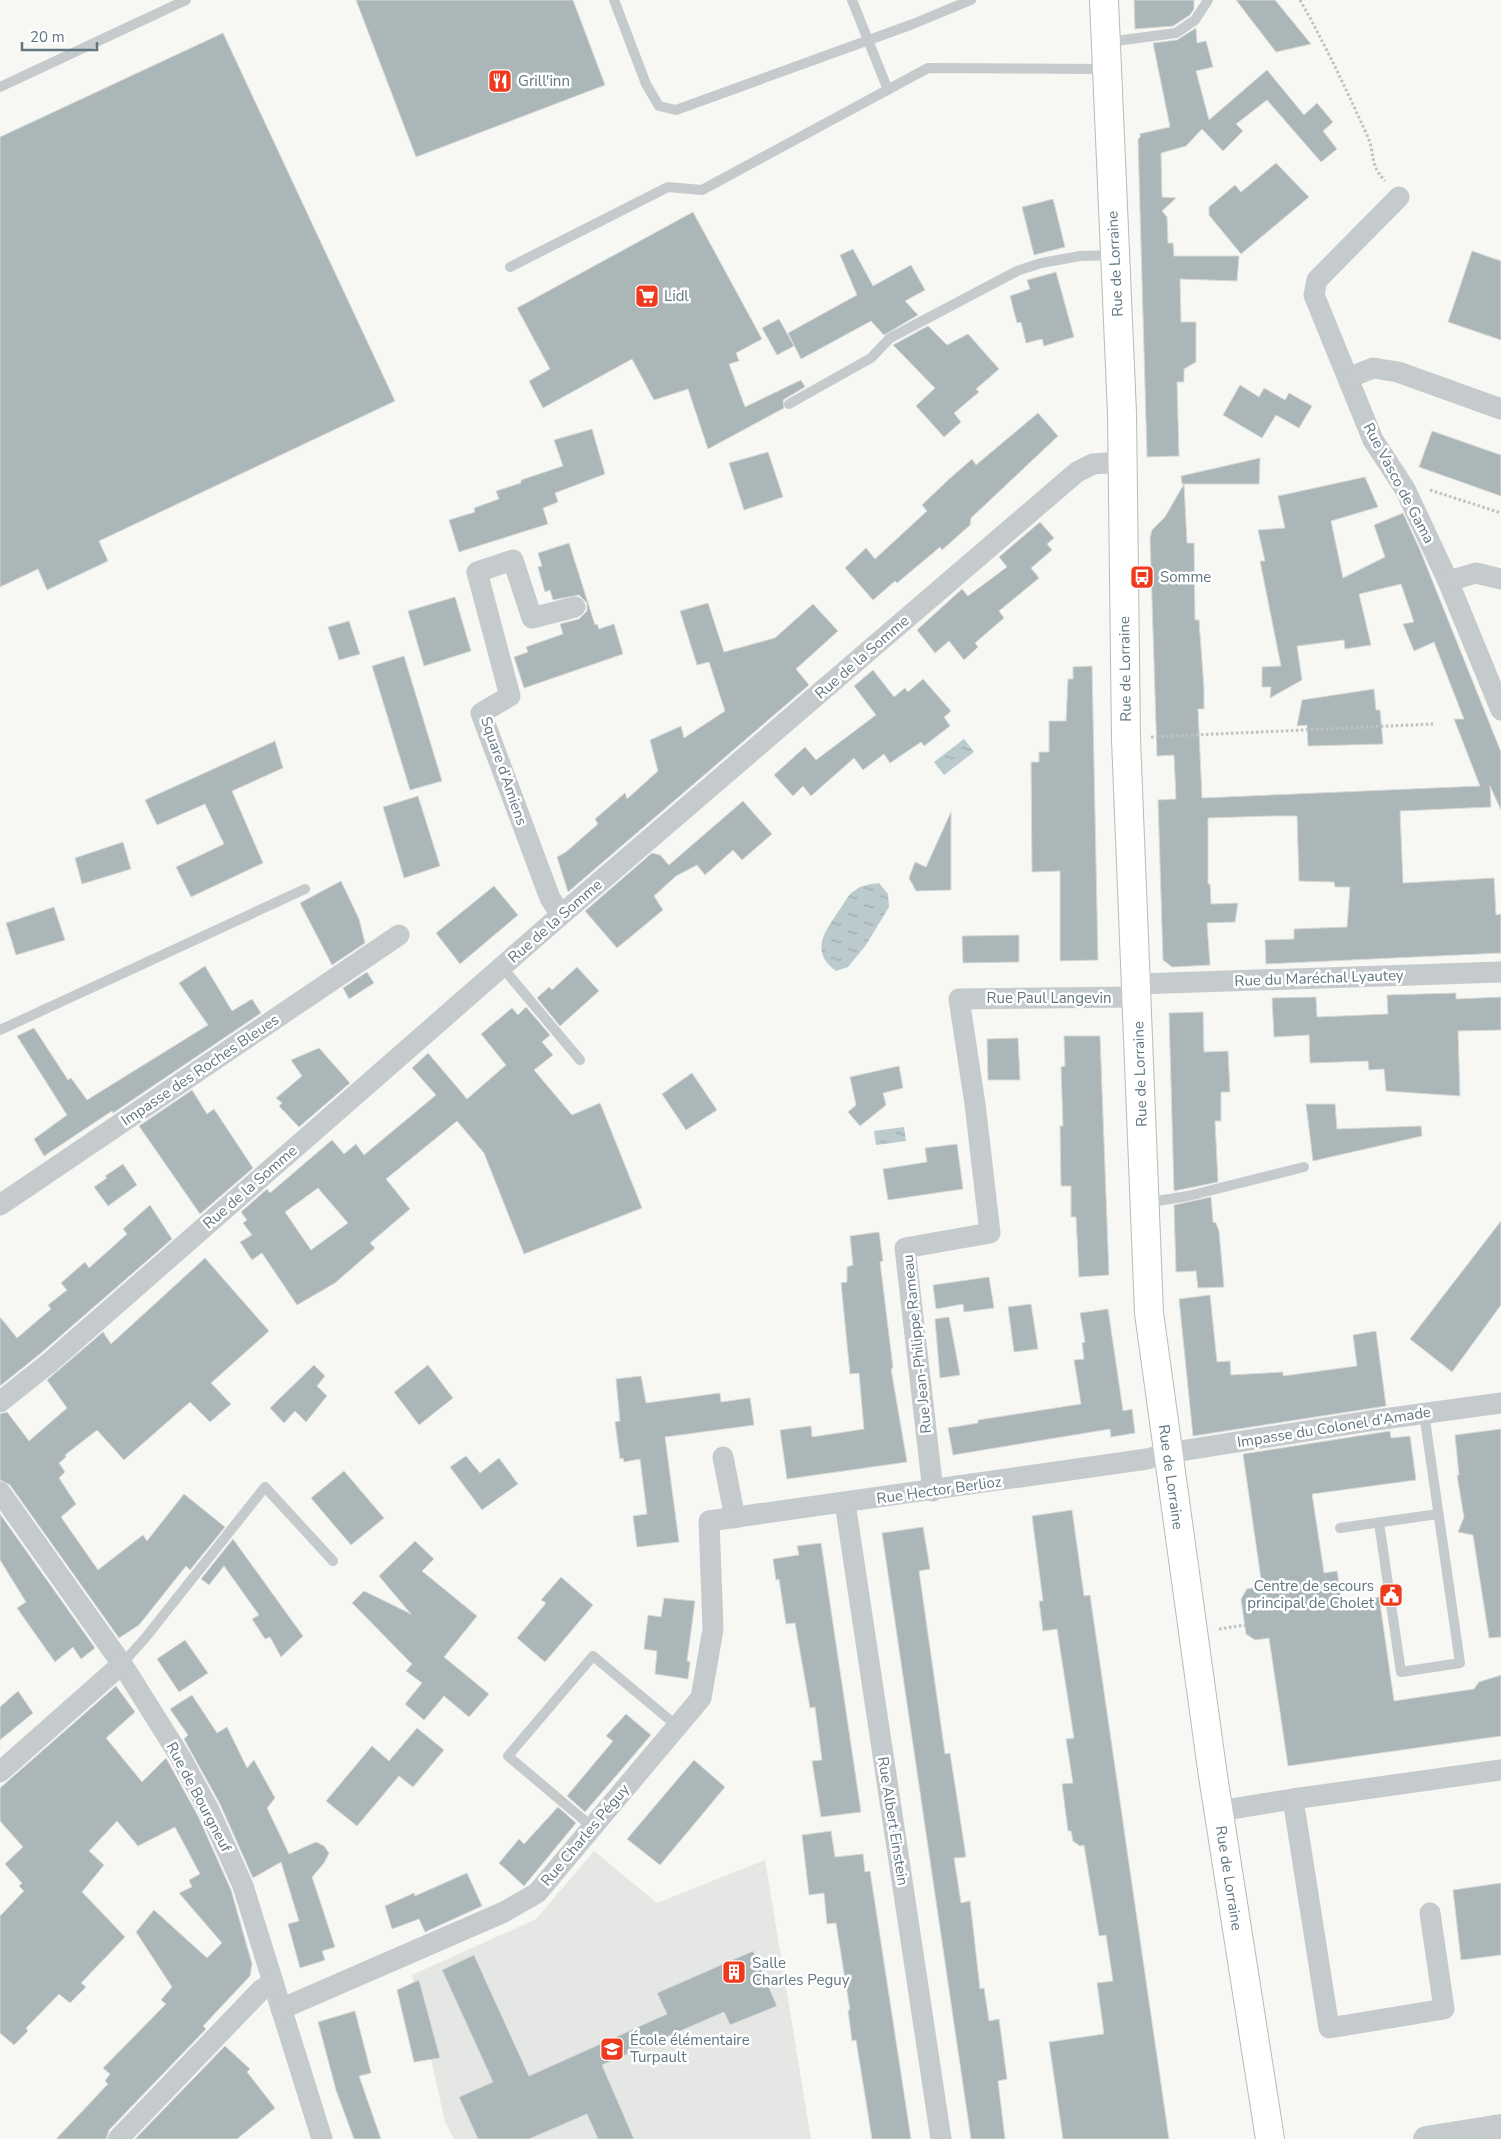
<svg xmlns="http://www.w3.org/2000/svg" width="1501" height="2139" viewBox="0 0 1501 2139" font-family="'Nunito Sans',sans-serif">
<defs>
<pattern id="water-ripples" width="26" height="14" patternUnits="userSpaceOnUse" patternTransform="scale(1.25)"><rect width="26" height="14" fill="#bbcacd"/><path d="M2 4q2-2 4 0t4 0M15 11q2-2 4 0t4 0" fill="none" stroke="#9ba9ac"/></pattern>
</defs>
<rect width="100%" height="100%" fill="#f7f7f4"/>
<path fill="#e5e7e5" d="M594,1851L657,1903L765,1860L811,2139H454L445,2122L412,1975L536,1919Z"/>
<g fill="url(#water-ripples)">
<path d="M964,739L974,752L944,775L934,762Z"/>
<path d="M879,883L888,894L889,907L866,945L848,967L836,971C809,951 825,931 840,909C844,904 848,894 854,891C861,885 870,884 879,883Z"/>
<path d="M904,1127L906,1141L876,1145L874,1131Z"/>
</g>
<g fill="#abb6b9" stroke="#d9d9d6" fill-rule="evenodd">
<path d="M356,0H573L605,85L416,157Z"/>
<path d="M1134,0H1194V9L1190,15L1173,26L1135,29Z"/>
<path d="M1236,0H1275L1311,44L1276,52Z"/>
<path d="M1196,28L1197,43L1206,41L1213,67L1196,71L1209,120L1267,70L1304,115L1317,103L1333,122L1323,131L1337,149L1321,162L1267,100L1236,124L1243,131L1223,151L1202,129L1186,146L1161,153L1162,197L1176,198L1162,211L1167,217L1168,243H1173L1174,256H1239L1237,281L1180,279L1181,322H1196V362L1184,369V382H1177L1179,456L1147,457L1138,139L1141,136L1139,134L1170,127L1153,43L1177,40Z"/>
<path d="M223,33L395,401L99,541L108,561L47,590L38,569L0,587V137Z"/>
<path d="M1276,163L1309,197L1241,254L1209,215V207L1235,185L1241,192Z"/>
<path d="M1053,199L1065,247L1034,255L1022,207Z"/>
<path d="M693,212L762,339L736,353L739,361L729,364L745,407L801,380L805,387L783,400L784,408L708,449L688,389L654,400L632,359L543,408L529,381L550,369L517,308Z"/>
<path d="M853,249L873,286L911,265L925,290L905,301L918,315L884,335L871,321L801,359L788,333L857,295L840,255Z"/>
<path d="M1472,251L1501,261V340L1448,322Z"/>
<path d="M1056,272L1074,337L1044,346L1042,339L1026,343L1021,322L1017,323L1010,296L1030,289L1027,280Z"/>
<path d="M779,319L794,346L777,355L762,328Z"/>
<path d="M928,326L947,345L968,334L999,369L976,389L979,392L954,413L961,422L944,437L916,406L935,388L893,345Z"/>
<path d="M1240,385L1259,397L1264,388L1285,400L1289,393L1312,406L1299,428L1276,415L1262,438L1223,415Z"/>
<path d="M1038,413L1058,436L971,518L970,525L942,550L940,547L897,583L895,581L873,600L845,568L866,548L875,559L927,511L922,505L947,481L972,459L976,465Z"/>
<path d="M592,429L605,474L555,493L558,502L543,508L548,524L459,552L449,520L475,512L474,508L499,499L496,491L521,483V480L563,466L554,440Z"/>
<path d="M1432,431L1501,455V496L1419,467Z"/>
<path d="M768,452L783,497L744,510L729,463Z"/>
<path d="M1260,458L1259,484H1184L1187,543H1194L1195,620H1199L1204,689V709H1198L1202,798L1480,786L1454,719H1464L1434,642L1414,651L1403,624L1414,622L1401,584L1359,594L1371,645L1345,649L1344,640L1297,646L1302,680L1270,698L1271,687H1262V667L1281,666L1260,561H1265L1258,530L1285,528L1278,496L1365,477L1378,507L1331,521L1343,578L1385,557L1374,525L1403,513L1420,550L1501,752V810L1490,786L1491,807L1400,811L1403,883L1494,878L1496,915L1501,914V953L1266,964L1265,940L1294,939V929L1347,927L1350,887H1335L1334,882L1299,881L1297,816H1271L1208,818V884H1210L1211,904L1238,903L1235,922L1207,923L1210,965L1172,967L1163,960L1158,800L1176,799L1174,755L1157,756L1150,538L1152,530L1165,517L1184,484H1182L1181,476Z"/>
<path d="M1040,522L1054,538L1047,544L1052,550L1031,568L1039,578L999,611L1004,618L975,643L978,647L964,660L949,641L935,653L917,630L962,589L968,596L1007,567L999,557Z"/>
<path d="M569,543L595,625L597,624L599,629L614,624L623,654L524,688L514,657L528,652L526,647L563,634L560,624L579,619L587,611V603L579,595L553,600L550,590L545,592L538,567L542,566L538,553Z"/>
<path d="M455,597L471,651L424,666L408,611Z"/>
<path d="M708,603L724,652L775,638L813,604L838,631L796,669L809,685L568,892L557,857L566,852L598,824L595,819L625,793L627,799L658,771L650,740L681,726L684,738L725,711L709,662L697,665L680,611Z"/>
<path d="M349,621L360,654L339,660L328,627Z"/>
<path d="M404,656L442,781L410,790L372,666Z"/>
<path d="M1092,666L1098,960L1060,961V871L1032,872L1031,762H1039V752H1049V721H1066L1068,679H1073V667Z"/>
<path d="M873,670L894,697L905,688L908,692L923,679L951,711L944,717L950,726L924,746L921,742L890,763L884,754L863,770L854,758L811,796L803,786L793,796L774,775L805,747L816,760L876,715L854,686Z"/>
<path d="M1374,689L1376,710H1380L1383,744L1308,746L1307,725L1297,726L1302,700Z"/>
<path d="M275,741L283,768L232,791L263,863L191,897L176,867L224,844L205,804L157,825L145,800Z"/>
<path d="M418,796L440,866L404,878L383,807Z"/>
<path d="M743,801L772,834L742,860L733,850L705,875L697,865L676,876L654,896L663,910L617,948L585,911L652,853L660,855L669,865Z"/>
<path d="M951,812V890L916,891L909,878L915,862L926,867Z"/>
<path d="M123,842L131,869L82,884L75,858Z"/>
<path d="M341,881L359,919L365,943L332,965L300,903Z"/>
<path d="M494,886L518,915L460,964L436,933Z"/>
<path d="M54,907L65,940L16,955L6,923Z"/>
<path d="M1019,935V962L963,963L962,936Z"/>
<path d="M205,966L232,1011L252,999L261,1013L113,1113L112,1111L44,1156L34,1139L67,1115L17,1036L34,1028L68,1080L71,1078L87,1100L208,1025L179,983Z"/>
<path d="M577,967L599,991L560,1026L537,998L549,987L552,990Z"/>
<path d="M367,972L374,983L349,999L343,988Z"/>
<path d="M1456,993V999L1501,997V1030L1458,1031L1460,1096L1386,1091L1384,1069L1369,1070L1368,1061L1310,1063L1309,1035L1274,1037L1272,998L1316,997L1317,1017L1388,1014L1387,995Z"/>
<path d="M526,1007L550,1035L542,1042L553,1055L534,1070L572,1115L600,1103L642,1208L524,1254L484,1153L457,1121L386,1179L410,1209L370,1243L375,1248L335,1283L297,1305L262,1253L252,1260L240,1242L252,1235L243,1223L247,1220L241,1212L267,1189L270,1193L332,1140L344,1154L356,1144L364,1155L436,1095L412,1068L428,1053L467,1099L506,1065L481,1034L512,1008L518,1015ZM318,1188L348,1223L311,1250L285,1212Z"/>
<path d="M1203,1012L1204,1052L1228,1051L1230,1092H1221V1121H1215L1218,1182L1174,1191L1169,1013Z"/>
<path d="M1064,1036H1100L1109,1275L1079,1277L1076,1217H1071V1186H1061L1060,1126H1063L1061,1067L1065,1066Z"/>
<path d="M1018,1038L1020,1080H988L987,1039Z"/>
<path d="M319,1048L350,1083L299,1127L279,1106L282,1103L276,1098L302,1076L291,1060Z"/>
<path d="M899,1066L903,1088L883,1093L886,1105L860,1126L848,1112L856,1105L850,1077Z"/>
<path d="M692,1073L717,1110L686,1130L662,1094Z"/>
<path d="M192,1090L207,1114L214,1109L253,1168L200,1214L139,1126Z"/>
<path d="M1306,1104H1335L1337,1129L1421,1126L1422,1136L1313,1161Z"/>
<path d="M957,1144L963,1189L888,1200L883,1169L927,1162L925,1148Z"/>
<path d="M123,1164L137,1185L108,1206L94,1187L107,1178L105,1176Z"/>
<path d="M1211,1197L1213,1222L1216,1223L1219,1231L1224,1287L1198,1288L1196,1271L1176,1272L1174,1205Z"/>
<path d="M150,1205L172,1239L41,1353L0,1386V1317L17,1338L51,1309L48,1305L67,1290L61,1283L85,1262L89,1268L127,1234L123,1229Z"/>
<path d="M1501,1221V1305L1452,1372L1410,1339Z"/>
<path d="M879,1232L883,1261L880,1262L893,1368L891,1369L907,1462L787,1479L780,1430L811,1426L812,1437L864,1429L859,1373L850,1374L841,1283L847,1282V1267L853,1265L850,1236Z"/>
<path d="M205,1258L269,1331L211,1383L231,1404L210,1422L190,1402L124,1460L97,1430L65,1455L66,1457L59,1463L65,1472L59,1478L76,1504L61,1517L98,1570L143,1535L147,1541L184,1494L225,1527L190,1570L186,1566L139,1625L119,1638L10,1485L0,1480V1414L7,1412L29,1441L67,1408L47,1380L103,1332L111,1344Z"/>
<path d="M989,1277L994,1308L964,1312L963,1304L936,1309L933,1285Z"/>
<path d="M1210,1295L1217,1362L1230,1361L1231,1375L1283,1372V1376L1357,1366L1353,1335L1376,1331L1386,1406L1193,1436L1179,1299Z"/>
<path d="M1031,1304L1038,1349L1014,1352L1008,1307Z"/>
<path d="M1108,1309L1123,1411L1132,1409L1135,1433L1111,1437L1110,1429L953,1455L948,1428L978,1423V1420L1081,1404L1074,1360L1084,1359L1082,1343L1085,1342L1080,1313Z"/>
<path d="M949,1317L960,1375L940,1378L935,1319Z"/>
<path d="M314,1365L325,1376L317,1386L327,1396L306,1422L295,1411L284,1423L270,1408Z"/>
<path d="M428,1365L453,1398L419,1425L394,1392Z"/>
<path d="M641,1376L646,1403L720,1393L721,1402L750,1398L754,1425L665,1437L679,1542L637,1547L633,1516L647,1514L640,1459L624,1462L623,1458L620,1459L615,1422L620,1421L616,1379Z"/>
<path d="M1501,1429V1637L1489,1638L1473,1535L1458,1532L1464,1517L1457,1475H1459L1455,1435Z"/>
<path d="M1390,1431L1391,1438L1410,1436L1416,1480L1312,1494L1324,1573L1337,1571L1342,1603L1379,1597L1394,1701L1474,1689L1479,1682L1501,1675V1736L1288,1766L1269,1638L1255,1640L1246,1634L1241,1599L1247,1589L1262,1586L1243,1454Z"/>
<path d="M466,1456L480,1473L499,1458L518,1484L482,1510L450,1467Z"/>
<path d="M344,1471L384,1518L351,1545L311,1498Z"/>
<path d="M1072,1510L1084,1596L1090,1595L1092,1609L1169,2139H1063L1049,2042L1104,2034L1097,1983L1113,1981L1106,1935L1099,1936L1084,1845L1080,1846L1073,1841L1071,1831H1068L1062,1784L1073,1783L1066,1739L1074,1738L1057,1629L1043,1631L1039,1601H1043L1032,1516Z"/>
<path d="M0,1514L95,1648L81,1659L73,1647L55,1662L17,1608L26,1602L0,1560Z"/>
<path d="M923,1527L930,1569L919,1571L945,1754L950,1753L966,1857L954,1858L961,1903L970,1901L980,1989L984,1988L989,2021L999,2019L1007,2079L998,2081L1005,2139H971L882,1533Z"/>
<path d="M233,1539L303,1636L281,1657L270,1637L265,1639L252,1619L259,1615L224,1566L209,1585L201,1579Z"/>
<path d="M415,1541L434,1559L422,1571L477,1616L444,1657L489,1694L469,1717L444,1696L424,1720L405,1704L422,1683L406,1671L412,1664L352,1603L364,1591L411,1614L379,1576Z"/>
<path d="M821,1543L861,1812L821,1817L812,1761L822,1760L815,1707L810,1708L795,1623L786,1624L779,1579L776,1580L773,1559L799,1555L797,1546Z"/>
<path d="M561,1577L593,1605L545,1662L517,1638L546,1603L541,1600Z"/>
<path d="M664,1598L695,1601L687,1661L690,1662L688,1679L655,1674L657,1651L644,1649L648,1615L661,1617Z"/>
<path d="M185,1640L208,1673L179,1692L157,1659Z"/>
<path d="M116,1686L135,1712L106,1738L142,1782L166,1758L198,1816L231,1890L252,1964L250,1976L203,2026L206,2029L109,2130L106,2139H56L108,2084L105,2081L110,2074L103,2068L166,2004L161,2000L172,1987L136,1932L154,1910L207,1958L222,1943L179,1893L192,1887L189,1880L200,1874L175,1827L138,1846L117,1821L89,1851L104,1865L82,1892L125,1937L81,1983L86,1987L70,2003L59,1994L26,2028L28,2031L14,2045L0,2033V1916L24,1891L19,1886L22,1883L5,1864L23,1847L0,1821V1788Z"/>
<path d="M18,1691L33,1713L0,1740V1707Z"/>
<path d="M192,1695L217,1733L227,1727L247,1768L254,1760L275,1798L267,1808L289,1854L316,1842L324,1846L329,1853L324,1863L312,1877L335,1947L322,1951L325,1960L300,1968L288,1924L299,1921L281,1862L253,1878L220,1804L184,1739L188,1735L170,1709Z"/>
<path d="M626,1714L651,1735L585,1812L567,1796L613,1741L606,1736Z"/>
<path d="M417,1728L444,1750L413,1787L399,1776L357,1826L326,1801L372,1746L389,1761Z"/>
<path d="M694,1760L725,1787L660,1865L627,1839Z"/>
<path d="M558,1807L576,1823L524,1886L499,1863L519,1839L524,1844Z"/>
<path d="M831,1831L835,1857L863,1854L865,1872L870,1871L911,2139H872L856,2040L852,2041L848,2010H850L836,1923L827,1924L824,1893L809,1895L802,1835Z"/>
<path d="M467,1873L482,1906L425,1932L419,1919L392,1929L385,1906L414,1893L415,1896Z"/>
<path d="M1501,1883V1955L1461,1960L1453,1890Z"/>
<path d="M753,1951L777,2006L730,2025L724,2012L602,2065L634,2139H598L587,2114L529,2139H478L459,2097L493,2082L442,1970L474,1955L529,2076L667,2014L657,1993Z"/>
<path d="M419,1980L440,2058L414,2062L397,1990Z"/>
<path d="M355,2011L371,2073L359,2076L381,2139H354L336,2090L318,2022Z"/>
<path d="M225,2046L250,2069L247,2072L275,2108L237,2139H135Z"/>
</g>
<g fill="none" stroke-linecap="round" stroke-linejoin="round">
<g stroke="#b4bcbf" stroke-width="30">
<path id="secondary" d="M1104,0L1122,413L1126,739L1149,1313L1213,1776L1270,2139"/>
</g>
<g stroke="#bec2c3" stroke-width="3" stroke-dasharray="2.5 2.5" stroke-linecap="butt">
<path d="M1300,0C1325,44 1346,89 1367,135C1376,155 1368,162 1385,181"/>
<path d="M1430,490L1501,513"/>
<path d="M1151,737L1433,724"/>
<path d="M1219,1629L1245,1625"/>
</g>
<g stroke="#c5cacc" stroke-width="10">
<path d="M614,0L646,84L659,106L676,110L913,24L971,0"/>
<path d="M852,0L888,90"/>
<path d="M1108,42L1176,33L1195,20L1208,0"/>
<path d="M0,87L186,0"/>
<path d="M510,267L668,187L702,190L928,68L1105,69"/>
<path d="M789,404L871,358L890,338L1017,271L1041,263L1080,256L1114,255"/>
<path d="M502,967L580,1060"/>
<path d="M0,1030L305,889"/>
<path d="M1145,1203L1188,1196L1304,1167"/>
<path d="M1379,1523L1401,1672L1460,1663L1424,1413"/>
<path d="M1340,1528L1438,1514"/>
<path d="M122,1664L146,1637L265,1487L333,1561"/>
<path d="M591,1826L508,1756L593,1656L677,1726"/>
</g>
<g stroke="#c5cacc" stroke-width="21">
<path d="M1399,197L1317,280L1314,295L1373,440L1405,489L1448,581L1501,710"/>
<path d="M1348,378L1373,368L1398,372L1501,409"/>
<path d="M1448,581L1476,573L1501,579"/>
<path d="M561,915L550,898L481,713L510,696L477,572L513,560L532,618L575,607"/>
<path d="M1138,984L1501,972"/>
<path d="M0,1205L399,935"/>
<path d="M0,1402L49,1363L561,915L1077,472L1093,464L1121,462"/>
<path d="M723,1457L735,1518"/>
<path d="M933,1491L905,1248L990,1233L975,1104L959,999L1138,997"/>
<path d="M0,1492L122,1664L181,1758L209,1810L243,1886L322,2139"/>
<path d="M845,1503L941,2139"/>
<path d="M0,1772L122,1664"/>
<path d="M1219,1811L1293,1799"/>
<path d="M1430,1913L1444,2009L1329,2028L1293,1799L1501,1770"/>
<path d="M281,2009L504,1912L537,1893L701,1698L713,1629L709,1521L1147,1459L1168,1453L1369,1421L1501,1403"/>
<path d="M118,2139L261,1990L273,1982"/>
</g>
<path stroke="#c5cacc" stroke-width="26" d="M1426,2139L1501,2127"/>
<use href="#secondary" stroke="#fff" stroke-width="28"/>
</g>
<defs>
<g id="restaurant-square" transform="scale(1.25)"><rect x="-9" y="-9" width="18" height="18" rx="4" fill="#ef391c" stroke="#fff"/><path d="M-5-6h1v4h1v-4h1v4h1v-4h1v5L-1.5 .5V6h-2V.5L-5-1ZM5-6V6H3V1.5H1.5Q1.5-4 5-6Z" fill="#fff"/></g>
<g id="supermarket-square" transform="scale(1.25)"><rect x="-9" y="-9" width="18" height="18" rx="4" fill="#ef391c" stroke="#fff"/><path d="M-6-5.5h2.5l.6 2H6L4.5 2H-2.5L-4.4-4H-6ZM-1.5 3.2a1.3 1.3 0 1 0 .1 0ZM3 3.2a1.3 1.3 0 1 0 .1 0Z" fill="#fff"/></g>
<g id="bus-square" transform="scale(1.25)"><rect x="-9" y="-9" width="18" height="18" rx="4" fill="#ef391c" stroke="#fff"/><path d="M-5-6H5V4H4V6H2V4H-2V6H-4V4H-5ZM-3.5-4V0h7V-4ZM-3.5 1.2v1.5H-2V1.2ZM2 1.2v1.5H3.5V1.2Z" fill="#fff"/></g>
<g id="civic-square" transform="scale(1.25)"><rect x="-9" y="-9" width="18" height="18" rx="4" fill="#ef391c" stroke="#fff"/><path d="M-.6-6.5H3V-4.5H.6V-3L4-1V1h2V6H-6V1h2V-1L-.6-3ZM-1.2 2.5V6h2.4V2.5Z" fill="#fff"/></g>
<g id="building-square" transform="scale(1.25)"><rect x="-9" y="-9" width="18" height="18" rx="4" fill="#ef391c" stroke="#fff"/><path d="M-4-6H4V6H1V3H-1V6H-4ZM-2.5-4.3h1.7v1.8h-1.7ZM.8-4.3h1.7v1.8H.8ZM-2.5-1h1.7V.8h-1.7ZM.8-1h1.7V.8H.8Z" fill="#fff"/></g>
<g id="school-square" transform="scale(1.25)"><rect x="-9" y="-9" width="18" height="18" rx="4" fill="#ef391c" stroke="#fff"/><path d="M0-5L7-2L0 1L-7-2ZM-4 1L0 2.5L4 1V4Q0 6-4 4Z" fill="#fff"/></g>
</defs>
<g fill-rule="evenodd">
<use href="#restaurant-square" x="500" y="81"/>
<use href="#supermarket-square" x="647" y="296"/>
<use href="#bus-square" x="1142" y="577"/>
<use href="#civic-square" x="1391" y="1595"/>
<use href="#building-square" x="734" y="1972"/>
<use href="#school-square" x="612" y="2049"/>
</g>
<g text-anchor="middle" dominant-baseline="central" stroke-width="5" stroke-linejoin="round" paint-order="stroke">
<g font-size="15" fill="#607681" stroke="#fff" text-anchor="start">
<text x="518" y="81">Grill'inn</text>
<text x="664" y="296">Lidl</text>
<text x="1160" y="577">Somme</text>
<text x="1374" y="1586" text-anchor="end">Centre de secours<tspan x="1374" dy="17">principal de Cholet</tspan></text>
<text x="752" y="1963">Salle<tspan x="752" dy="17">Charles Peguy</tspan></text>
<text x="630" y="2040">École élémentaire<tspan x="630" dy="17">Turpault</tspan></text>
</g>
<g font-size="15" fill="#607681" stroke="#fff">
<text transform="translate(1115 264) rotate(-93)">Rue de Lorraine</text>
<text transform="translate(1399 483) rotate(62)">Rue Vasco de Gama</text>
<text transform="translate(862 657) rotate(-41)">Rue de la Somme</text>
<text transform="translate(1125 669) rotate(-91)">Rue de Lorraine</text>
<text transform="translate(504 771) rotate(71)">Square d’Amiens</text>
<text transform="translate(555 921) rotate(-41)">Rue de la Somme</text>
<text transform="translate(1319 978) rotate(-2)">Rue du Maréchal Lyautey</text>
<text x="1049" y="998">Rue Paul Langevin</text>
<text transform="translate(200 1070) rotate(-34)">Impasse des Roches Bleues</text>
<text transform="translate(1140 1074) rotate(-92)">Rue de Lorraine</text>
<text transform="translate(250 1187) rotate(-41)">Rue de la Somme</text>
<text transform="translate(917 1344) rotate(-96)">Rue Jean-Philippe Rameau</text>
<text transform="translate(1334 1427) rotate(-9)">Impasse du Colonel d’Amade</text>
<text transform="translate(1171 1477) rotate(82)">Rue de Lorraine</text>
<text transform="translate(939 1490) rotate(-8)">Rue Hector Berlioz</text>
<text transform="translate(199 1797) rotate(62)">Rue de Bourgneuf</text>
<text transform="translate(893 1821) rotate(81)">Rue Albert Einstein</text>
<text transform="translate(585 1835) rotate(-50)">Rue Charles Péguy</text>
<text transform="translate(1229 1878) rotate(81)">Rue de Lorraine</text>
</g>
</g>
<path d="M22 42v8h75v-8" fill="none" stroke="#607681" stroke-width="2.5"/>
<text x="30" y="42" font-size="15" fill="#607681" stroke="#ffffff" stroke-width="4" paint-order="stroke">20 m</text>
</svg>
